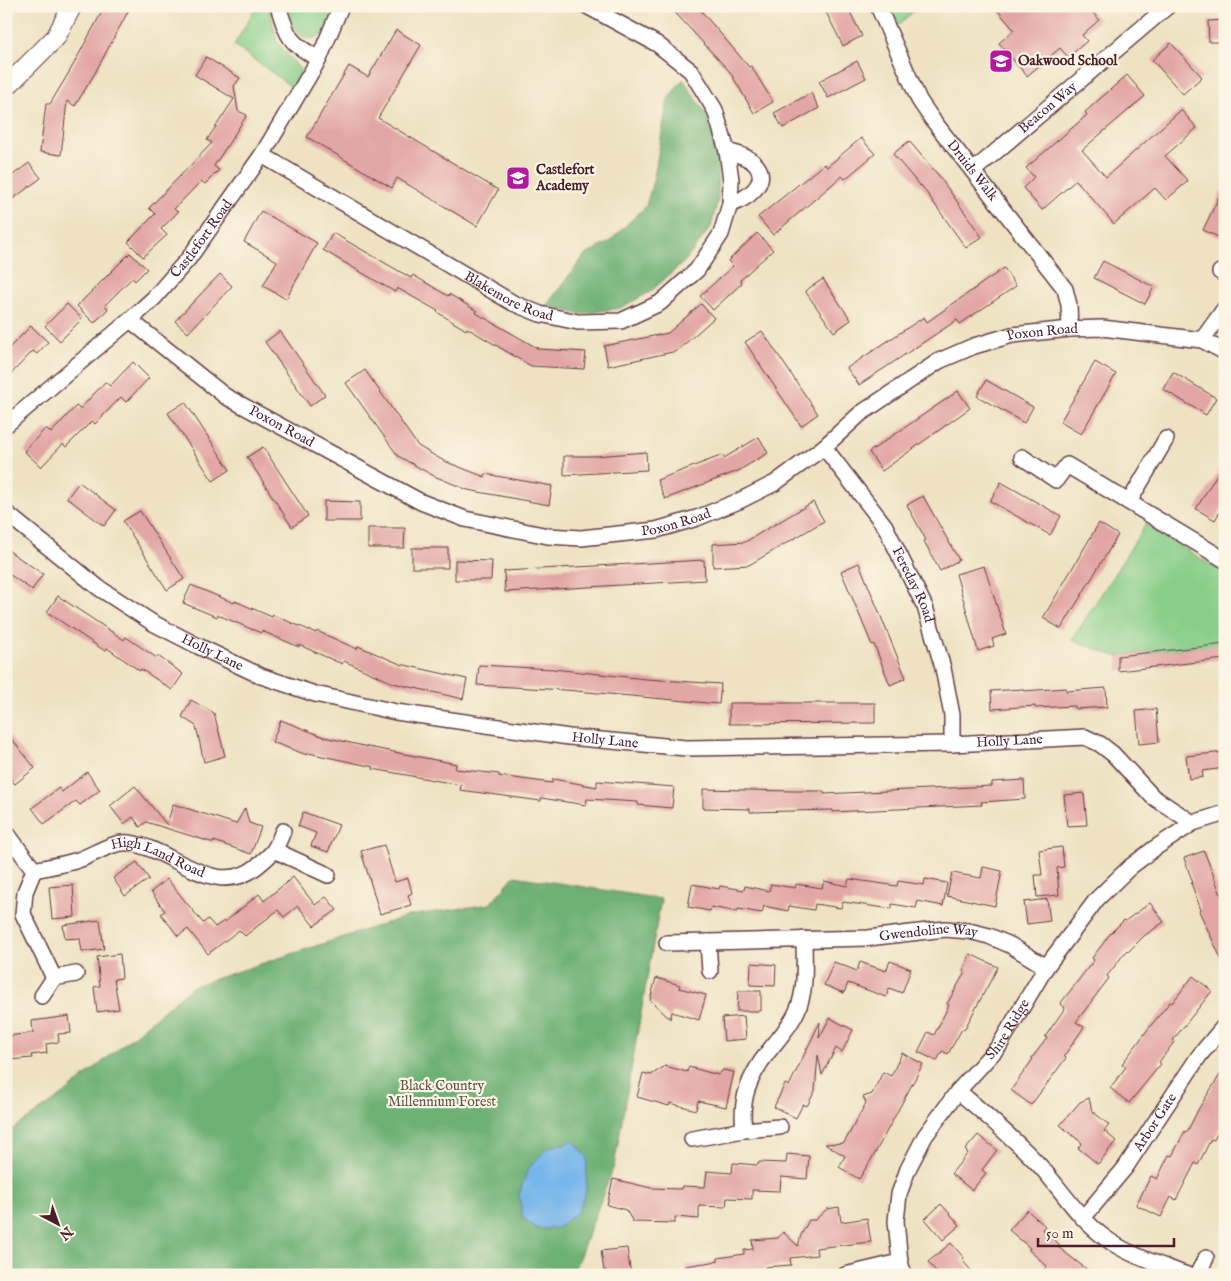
<svg xmlns="http://www.w3.org/2000/svg" width="1231" height="1281" viewBox="0 0 1231 1281" font-family="'IM FELL English',serif">
<rect width="100%" height="100%" fill="#fcf5e5"/>
<filter id="ink" filterUnits="userSpaceOnUse"><feTurbulence type="fractalNoise" baseFrequency=".02" numOctaves="2"/><feDisplacementMap in="SourceGraphic" scale="10" xChannelSelector="R" yChannelSelector="G"/><feConvolveMatrix kernelMatrix="1 2 1 2 8 2 1 2 1" color-interpolation-filters="sRGB"/></filter>
<filter id="wash" filterUnits="userSpaceOnUse"><feTurbulence type="fractalNoise" baseFrequency=".0096" numOctaves="4" result="noise"/><feDisplacementMap in="SourceGraphic" scale="20" xChannelSelector="R" yChannelSelector="G"/><feGaussianBlur stdDeviation="1.12" result="paint"/><feColorMatrix in="noise" values="0 0 0 0 0 0 0 0 0 0 0 0 0 0 0 0 0 1.4 0 .05"/><feComposite in="paint" operator="in"/></filter>
<g filter="url(#wash)">
<rect width="100%" height="100%" fill="#eee2c2"/>
<g fill="#88ce89" stroke="#69765a">
<path d="M257,6H269L277,42L301,71L293,88L234,45Z"/>
<path d="M286,6H336L324,34C321,35 316,38 312,38C297,40 286,19 286,6Z"/>
<path d="M887,6H920L896,27Z"/>
<path d="M1146,524L1225,574V650L1224,645L1115,656L1072,640Z"/>
</g>
<g fill="#6eb175" stroke="#5c6850">
<path d="M683,79L706,114L717,149L718,199L711,227L685,261L650,292L620,308L579,314L546,306L584,256L609,242L646,206L654,177L668,99Z"/>
<path d="M514,876L661,899L614,1166L574,1271V1275H6V1134L64,1094L193,986L408,916L490,904Z"/>
</g>
<path fill="#77b6eb" stroke="#606a8b" d="M574,1141L587,1157L586,1190L578,1212L557,1228L537,1229L523,1218L519,1194L528,1169L547,1148Z"/>
<g id="blocks">
<g fill="#e2a6a4">
<path d="M105,6H131L95,73L75,106L67,101L61,155L40,152L46,104H50L71,69Z"/>
<path d="M669,6H697L749,67L751,66L773,102L754,113L730,72Z"/>
<path d="M823,6H847L862,36L843,46Z"/>
<path d="M994,6H1087L1099,20L1082,35L1087,41L1068,57L1060,48L1027,76L999,43L1014,30Z"/>
<path d="M1225,20V42H1209L1208,21Z"/>
<path d="M396,30L421,45L378,118L498,190L477,226L397,178L392,188L307,137L349,66L368,77Z"/>
<path d="M1171,43L1202,77L1183,94L1152,60Z"/>
<path d="M206,57L240,78L234,86L238,111L247,115L214,166L219,170L205,184L201,181L174,209L178,212L161,229L167,235L143,257L128,242L155,214L149,208L212,143L207,140L234,99L195,75Z"/>
<path d="M857,61L866,78L828,98L819,81Z"/>
<path d="M1127,75L1145,96L1082,150L1106,177L1181,110L1197,128L1165,156L1188,181L1166,200L1155,188L1114,224L1076,180L1042,210L1023,188L1034,177L1026,168L1087,115L1085,112Z"/>
<path d="M811,93L819,108L783,128L774,113Z"/>
<path d="M861,138L875,154L845,179L842,176L773,235L758,217L824,164L827,167Z"/>
<path d="M909,141L939,176L982,237L966,248L921,185L920,186L893,154Z"/>
<path d="M29,163L41,178L6,204V180Z"/>
<path d="M1225,184V240L1203,230Z"/>
<path d="M261,211L317,243L286,299L263,286L277,261L244,242Z"/>
<path d="M333,233L411,278L413,275L448,296L449,294L477,311L476,313L539,349L586,352L584,369L531,366L467,328L466,330L437,312L438,311L397,288L395,292L323,250Z"/>
<path d="M757,233L773,250L740,280L742,283L713,310L700,296L733,266L728,261Z"/>
<path d="M130,253L147,269L135,281L132,278L105,305L108,309L94,323L77,306Z"/>
<path d="M1103,261L1154,287L1145,304L1094,278Z"/>
<path d="M1004,268L1016,286L960,324L957,320L859,385L847,368L924,317L927,322Z"/>
<path d="M220,274L232,286L188,333L175,321Z"/>
<path d="M823,279L851,320L834,332L805,291Z"/>
<path d="M67,304L82,319L60,341L45,326Z"/>
<path d="M701,304L714,318L677,351L608,366L604,346L668,333Z"/>
<path d="M31,326L48,342L37,354L33,351L6,379V351Z"/>
<path d="M280,331L325,395L310,406L265,342Z"/>
<path d="M762,331L818,414L801,426L745,342Z"/>
<path d="M133,362L149,378L126,402L121,397L95,424L92,421L66,447L63,444L41,467L24,451L46,428L51,433L76,406L80,409L105,382L110,386Z"/>
<path d="M1095,362L1116,374L1081,434L1060,422Z"/>
<path d="M365,370L418,446L444,461L485,477V474L552,486L549,505L468,490L434,476L398,456L346,383Z"/>
<path d="M1173,372L1216,398L1206,415L1163,389Z"/>
<path d="M986,380L1033,407L1024,423L977,396Z"/>
<path d="M958,391L970,408L882,471L869,452Z"/>
<path d="M185,402L230,470L213,481L168,413Z"/>
<path d="M759,437L768,453L738,471L665,499L657,480L723,455L724,458Z"/>
<path d="M263,447L308,516L292,527L247,457Z"/>
<path d="M646,452L647,470L564,475V456H595Z"/>
<path d="M1225,461V503L1215,520L1196,509Z"/>
<path d="M79,482L116,510L104,526L67,498Z"/>
<path d="M1001,482L1061,516L1050,535L990,501Z"/>
<path d="M923,496L959,560L940,571L924,541L926,540L907,505Z"/>
<path d="M324,501L360,502V521H324Z"/>
<path d="M813,502L824,521L749,565L713,567V544L745,542Z"/>
<path d="M140,511L184,579L167,590L123,521Z"/>
<path d="M1099,523L1118,535L1061,629L1043,618Z"/>
<path d="M368,528H405L404,548H368Z"/>
<rect x="412" y="548" width="36" height="20"/>
<path d="M6,549L43,574L32,590L6,572Z"/>
<path d="M455,560L492,561L491,580H455Z"/>
<path d="M704,560L705,580L505,592L504,571Z"/>
<path d="M859,563L906,678L890,685L874,644L872,645L841,571Z"/>
<path d="M984,566L1006,634L992,639L994,646L978,651L956,574Z"/>
<path d="M191,585L234,603L235,601L272,617L273,615L316,633L317,631L357,649L358,646L400,664L467,679L463,699L393,683L344,661L342,664L299,645V647L262,631L261,633L218,615L217,617L183,603Z"/>
<path d="M58,596L124,640L126,637L157,658L158,656L183,674L172,690L141,669L140,671L107,648L105,651L47,612Z"/>
<path d="M1225,644V659L1118,671V656Z"/>
<path d="M479,665L553,669L646,679L721,684L719,704L565,690L477,685Z"/>
<path d="M1066,688V691L1106,688L1107,707L1075,709V706L1035,708V706L992,709L991,691L1023,689V691Z"/>
<path d="M191,700L214,713L225,756L204,762L196,726L182,717Z"/>
<path d="M729,703H875V723L729,724Z"/>
<path d="M1156,709L1159,742L1139,744L1136,711Z"/>
<path d="M281,720L324,737L368,747L456,764L455,769L499,774V776L552,783L553,779L597,787V781L674,787L672,808L638,805V802L587,799L586,805L541,798V801L460,790L461,785L373,769L374,767L308,753L307,755L272,742Z"/>
<path d="M6,732L35,768L15,784L6,774Z"/>
<path d="M1225,752V768L1202,771L1203,777L1189,779L1186,756Z"/>
<path d="M87,772L100,790L80,805L76,801L44,824L32,808L59,788L62,792Z"/>
<path d="M1024,780L1025,799L981,802L982,805L833,812V810L750,812V809L703,808V789L792,791H824V794L992,786V782Z"/>
<path d="M135,786L167,825L173,804L236,824L245,808L249,823L261,827L251,854L214,841V843L146,822L140,827L133,817L124,824L110,806Z"/>
<path d="M1084,793L1087,825L1067,826L1064,795Z"/>
<path d="M303,812L339,825L328,852L311,846L316,833L298,826Z"/>
<path d="M384,845L395,882L408,878L412,893L408,895L411,905L380,914L361,851Z"/>
<path d="M1062,847L1064,867L1057,868L1059,895L1037,897L1035,875H1042L1039,850Z"/>
<path d="M1204,851L1225,905V967L1199,911L1201,910L1191,883H1193L1184,858Z"/>
<path d="M137,862L149,879L125,896L113,878Z"/>
<path d="M983,867L1002,871L995,906L947,896L952,873L981,878Z"/>
<path d="M293,877L315,905L326,897L337,910L314,926L298,906L284,917L278,910L245,936L239,930L208,954L188,929L178,936L161,914L165,911L151,892L167,879L203,923L208,919L215,927L224,921L225,922L259,894L264,901Z"/>
<path d="M849,879L897,886L898,881L924,885L925,879L947,883L943,906L918,901L916,908L892,904V909L843,902L841,908L815,904L814,910L789,906L788,911L764,906L762,913L738,909V912L711,907L710,911L688,907L692,884L719,889L720,886L744,890L745,886L769,891L771,884L795,888L796,884L822,888L824,881L847,886Z"/>
<path d="M73,885L75,917L52,919L49,887Z"/>
<path d="M1047,899L1050,921L1027,924L1024,902Z"/>
<path d="M1150,903L1164,922L1144,936L1128,952L1127,950L1107,976L1109,978L1076,1022L1084,1027L1064,1056L1066,1058L1031,1105L1011,1090L1033,1059L1032,1058L1047,1038L1045,1037L1065,1008L1060,1004L1094,960L1092,958L1110,934L1124,920L1125,921Z"/>
<path d="M100,920L104,949L82,952L80,938L65,939L63,925Z"/>
<path d="M120,954L122,978L114,979L119,1009L97,1012L94,987L100,986L97,957Z"/>
<path d="M970,954L998,967L964,1030L962,1029L948,1054L942,1051L937,1061L918,1052L928,1032L934,1035L949,1005L947,1004L965,972L963,971Z"/>
<path d="M890,961L911,969L902,993L889,988L886,997L848,983L844,993L824,985L834,962L857,971L860,962L886,971Z"/>
<path d="M751,963L776,965L775,986L750,985Z"/>
<path d="M1193,976L1212,991L1173,1040L1175,1041L1159,1062L1161,1064L1129,1103L1110,1088L1126,1067L1122,1064L1152,1024L1170,1002L1172,1003Z"/>
<path d="M656,978L680,985L679,988L706,995L699,1020L672,1012L670,1019L650,1000Z"/>
<path d="M738,991H761V1011H737Z"/>
<path d="M69,1016L71,1033L58,1034L59,1042L46,1044L47,1053L31,1055L32,1058L9,1060L7,1036L33,1033L32,1021Z"/>
<path d="M744,1016L746,1039L724,1041L722,1018Z"/>
<path d="M830,1018L853,1030L842,1052L836,1048L822,1075L818,1055L815,1091L807,1106L803,1104L796,1118L774,1107L785,1084L789,1086L820,1022L819,1038Z"/>
<path d="M902,1053L923,1064L874,1155L859,1179L839,1167L845,1156L825,1144L844,1143L866,1103L863,1097L872,1094L883,1072L891,1076Z"/>
<path d="M665,1066L687,1072L689,1067L718,1075L723,1070L734,1072L726,1107L698,1101L696,1110L670,1103L669,1106L637,1097L643,1073L651,1075Z"/>
<path d="M1225,1067V1118L1214,1140L1211,1139L1198,1165L1195,1163L1176,1200L1171,1197L1161,1217L1136,1205L1151,1176L1157,1179L1169,1155L1172,1156L1185,1131L1187,1132L1199,1108Z"/>
<path d="M1089,1098L1092,1111L1109,1125L1104,1131L1116,1141L1098,1164L1078,1148L1082,1143L1060,1125L1080,1102Z"/>
<path d="M978,1135L997,1150L982,1170L986,1173L972,1190L951,1174L968,1153L965,1150Z"/>
<path d="M787,1154L809,1156L807,1179L781,1177L780,1191L752,1190V1199L727,1198L726,1207L699,1206V1219L675,1217V1223L633,1222L626,1210L607,1205L613,1179L651,1188L681,1189L682,1186L705,1187L707,1171L732,1173L733,1163L758,1165L759,1162L786,1163Z"/>
<path d="M941,1204L960,1225L943,1240L925,1219Z"/>
<path d="M839,1207L841,1222L867,1218L871,1242L816,1248L817,1255L790,1258L791,1265L765,1267V1270L741,1272L742,1275H686L685,1266L718,1261V1258L744,1254V1250L753,1249L752,1240L778,1238L783,1232L798,1246L801,1235L809,1220H815L827,1209Z"/>
<path d="M1027,1210L1045,1226L1042,1229L1060,1245L1058,1247L1094,1275H1040L1047,1266L1029,1250L1030,1248L1009,1230Z"/>
<path d="M951,1243L964,1258L962,1260L975,1275H939L928,1262Z"/>
<path d="M627,1248L631,1275H607L606,1270L604,1271L601,1251Z"/>
</g>
</g>
</g>
<g filter="url(#ink)">
<use href="#blocks" fill-opacity="0" stroke="#633c42" stroke-width="1"/>
<g fill="none" stroke-linecap="round" stroke-linejoin="round">
<g stroke="#633c42" stroke-width="18">
<g id="minor">
<path d="M278,6C288,38 289,43 319,59"/>
<path id="s1" d="M878,6L919,100L932,119L1065,289L1069,305L1070,329"/>
<path d="M727,151C737,154 750,157 756,165C771,182 745,201 730,204"/>
<path id="s2" d="M262,155L513,303L540,314L578,322L621,321L660,303L697,270L721,234L730,204L731,180L727,151L715,110L691,71L657,44L587,6"/>
<path id="s3" d="M973,171L1168,6"/>
<path d="M1220,272L1225,274"/>
<path id="s4" d="M130,320L225,396L421,502L465,519L548,536L581,538L656,530L697,518L739,501L775,483L824,447L860,414L939,361L974,346L1012,335L1070,329L1102,328L1202,340L1225,352"/>
<path d="M1202,340L1225,308"/>
<path id="s5" d="M6,425L130,320L154,298L189,258L262,155L319,59L341,6"/>
<path id="s6" d="M824,447L885,526L925,607L943,668L952,715V744"/>
<path d="M1022,457L1056,480L1067,465L1225,560"/>
<path d="M1129,502L1166,439"/>
<path id="s7" d="M6,513L99,588L153,623L198,646L261,676L315,694L396,712L569,737L686,748L952,744L1085,737L1100,744L1113,754L1153,797L1193,823"/>
<path d="M6,832L34,870L25,892L23,914L54,978"/>
<path d="M276,851L328,875"/>
<path id="s8" d="M34,870C47,867 61,865 75,861C91,857 111,841 129,843C171,848 215,900 256,867C273,853 275,852 283,831"/>
<path d="M708,942L710,971"/>
<path id="s9" d="M667,943L868,938L945,929L969,931L989,936L1010,945L1046,967"/>
<path d="M42,996L54,978L76,974"/>
<path d="M958,1091C986,1115 1015,1139 1040,1166C1061,1189 1078,1218 1104,1237C1127,1255 1159,1264 1187,1275"/>
<path d="M744,1130C740,1099 749,1077 768,1052C778,1039 790,1027 797,1011C807,989 804,963 804,939"/>
<path d="M692,1139L744,1130L780,1127"/>
<path id="s10" d="M1083,1218L1125,1168L1199,1056L1225,1025"/>
<path d="M845,1275L900,1262"/>
<path id="s11" d="M904,1275L900,1262L896,1221L899,1194L908,1169L925,1136L958,1091L999,1046L1046,967L1097,899L1130,867L1155,848L1193,823L1225,813"/>
<path d="M1197,1275L1206,1258"/>
</g>
</g>
<g stroke="#633c42" stroke-width="21">
<path id="tertiary" d="M6,87L56,37L72,6"/>
</g>
<use href="#minor" stroke="#fff" stroke-width="15"/>
<use href="#tertiary" stroke="#fff" stroke-width="19"/>
</g>
</g>
<defs>
<g id="school-square" transform="scale(1.25)"><rect x="-9" y="-9" width="18" height="18" rx="4" fill="#b5179e" stroke="#fcf5e5"/><path d="M0-5L7-2L0 1L-7-2ZM-4 1L0 2.5L4 1V4Q0 6-4 4Z" fill="#fff"/></g>
</defs>
<g fill-rule="evenodd">
<use href="#school-square" x="1001" y="61"/>
<use href="#school-square" x="518" y="178"/>
</g>
<g text-anchor="middle" dominant-baseline="central" stroke-width="4.5" stroke-linejoin="round" paint-order="stroke">
<g font-size="14" font-weight="bold" fill="#4a1f2b" stroke="#fcf5e5" text-anchor="start">
<text x="1018" y="61">Oakwood School</text>
<text x="536" y="170">Castlefort<tspan x="536" dy="16">Academy</tspan></text>
</g>
<g font-size="14" fill="#4a1f2b" stroke="#fcf5e5">
<text stroke="none"><textPath href="#s3" startOffset="98">Beacon Way</textPath></text>
<text stroke="none"><textPath href="#s1" startOffset="191">Druids Walk</textPath></text>
<text stroke="none"><textPath href="#s5" startOffset="271">Castlefort Road</textPath></text>
<text stroke="none"><textPath href="#s2" startOffset="285">Blakemore Road</textPath></text>
<text stroke="none"><textPath href="#s4" startOffset="1026">Poxon Road</textPath></text>
<text stroke="none"><textPath href="#s4" startOffset="186">Poxon Road</textPath></text>
<text stroke="none"><textPath href="#s4" startOffset="606">Poxon Road</textPath></text>
<text stroke="none"><textPath href="#s6" startOffset="165">Fereday Road</textPath></text>
<text stroke="none"><textPath href="#s7" startOffset="250">Holly Lane</textPath></text>
<text stroke="none"><textPath href="#s7" startOffset="655">Holly Lane</textPath></text>
<text stroke="none"><textPath href="#s7" startOffset="1060">Holly Lane</textPath></text>
<text stroke="none"><textPath href="#s8" startOffset="131">High Land Road</textPath></text>
<text stroke="none"><textPath href="#s9" startOffset="262">Gwendoline Way</textPath></text>
<text stroke="none"><textPath href="#s11" startOffset="281">Shire Ridge</textPath></text>
<text stroke="none"><textPath href="#s10" startOffset="120">Arbor Gate</textPath></text>
</g>
<g font-size="14" fill="#5d5447" stroke="#fcf5e5">
<text x="442" y="1086">Black Country<tspan x="442" dy="16">Millennium Forest</tspan></text>
</g>
</g>
<rect width="1231" height="1281" fill="none" stroke="#fcf5e5" stroke-width="25"/>
<g transform="translate(58 1224) rotate(139)" stroke="#fcf5e5" stroke-width="4" paint-order="stroke">
<path d="M0-4L9 19L0 12L-9 19Z" fill="#4a1f2b"/>
<text y="-8" font-size="14" font-weight="bold" text-anchor="middle" fill="#4a1f2b">N</text>
</g>
<path d="M1038 1238v8h136v-8" fill="none" stroke="#4a1f2b" stroke-width="2.5"/>
<text x="1046" y="1238" font-size="15" fill="#4a1f2b" stroke="#fcf5e5" stroke-width="4" paint-order="stroke">50 m</text>
</svg>
